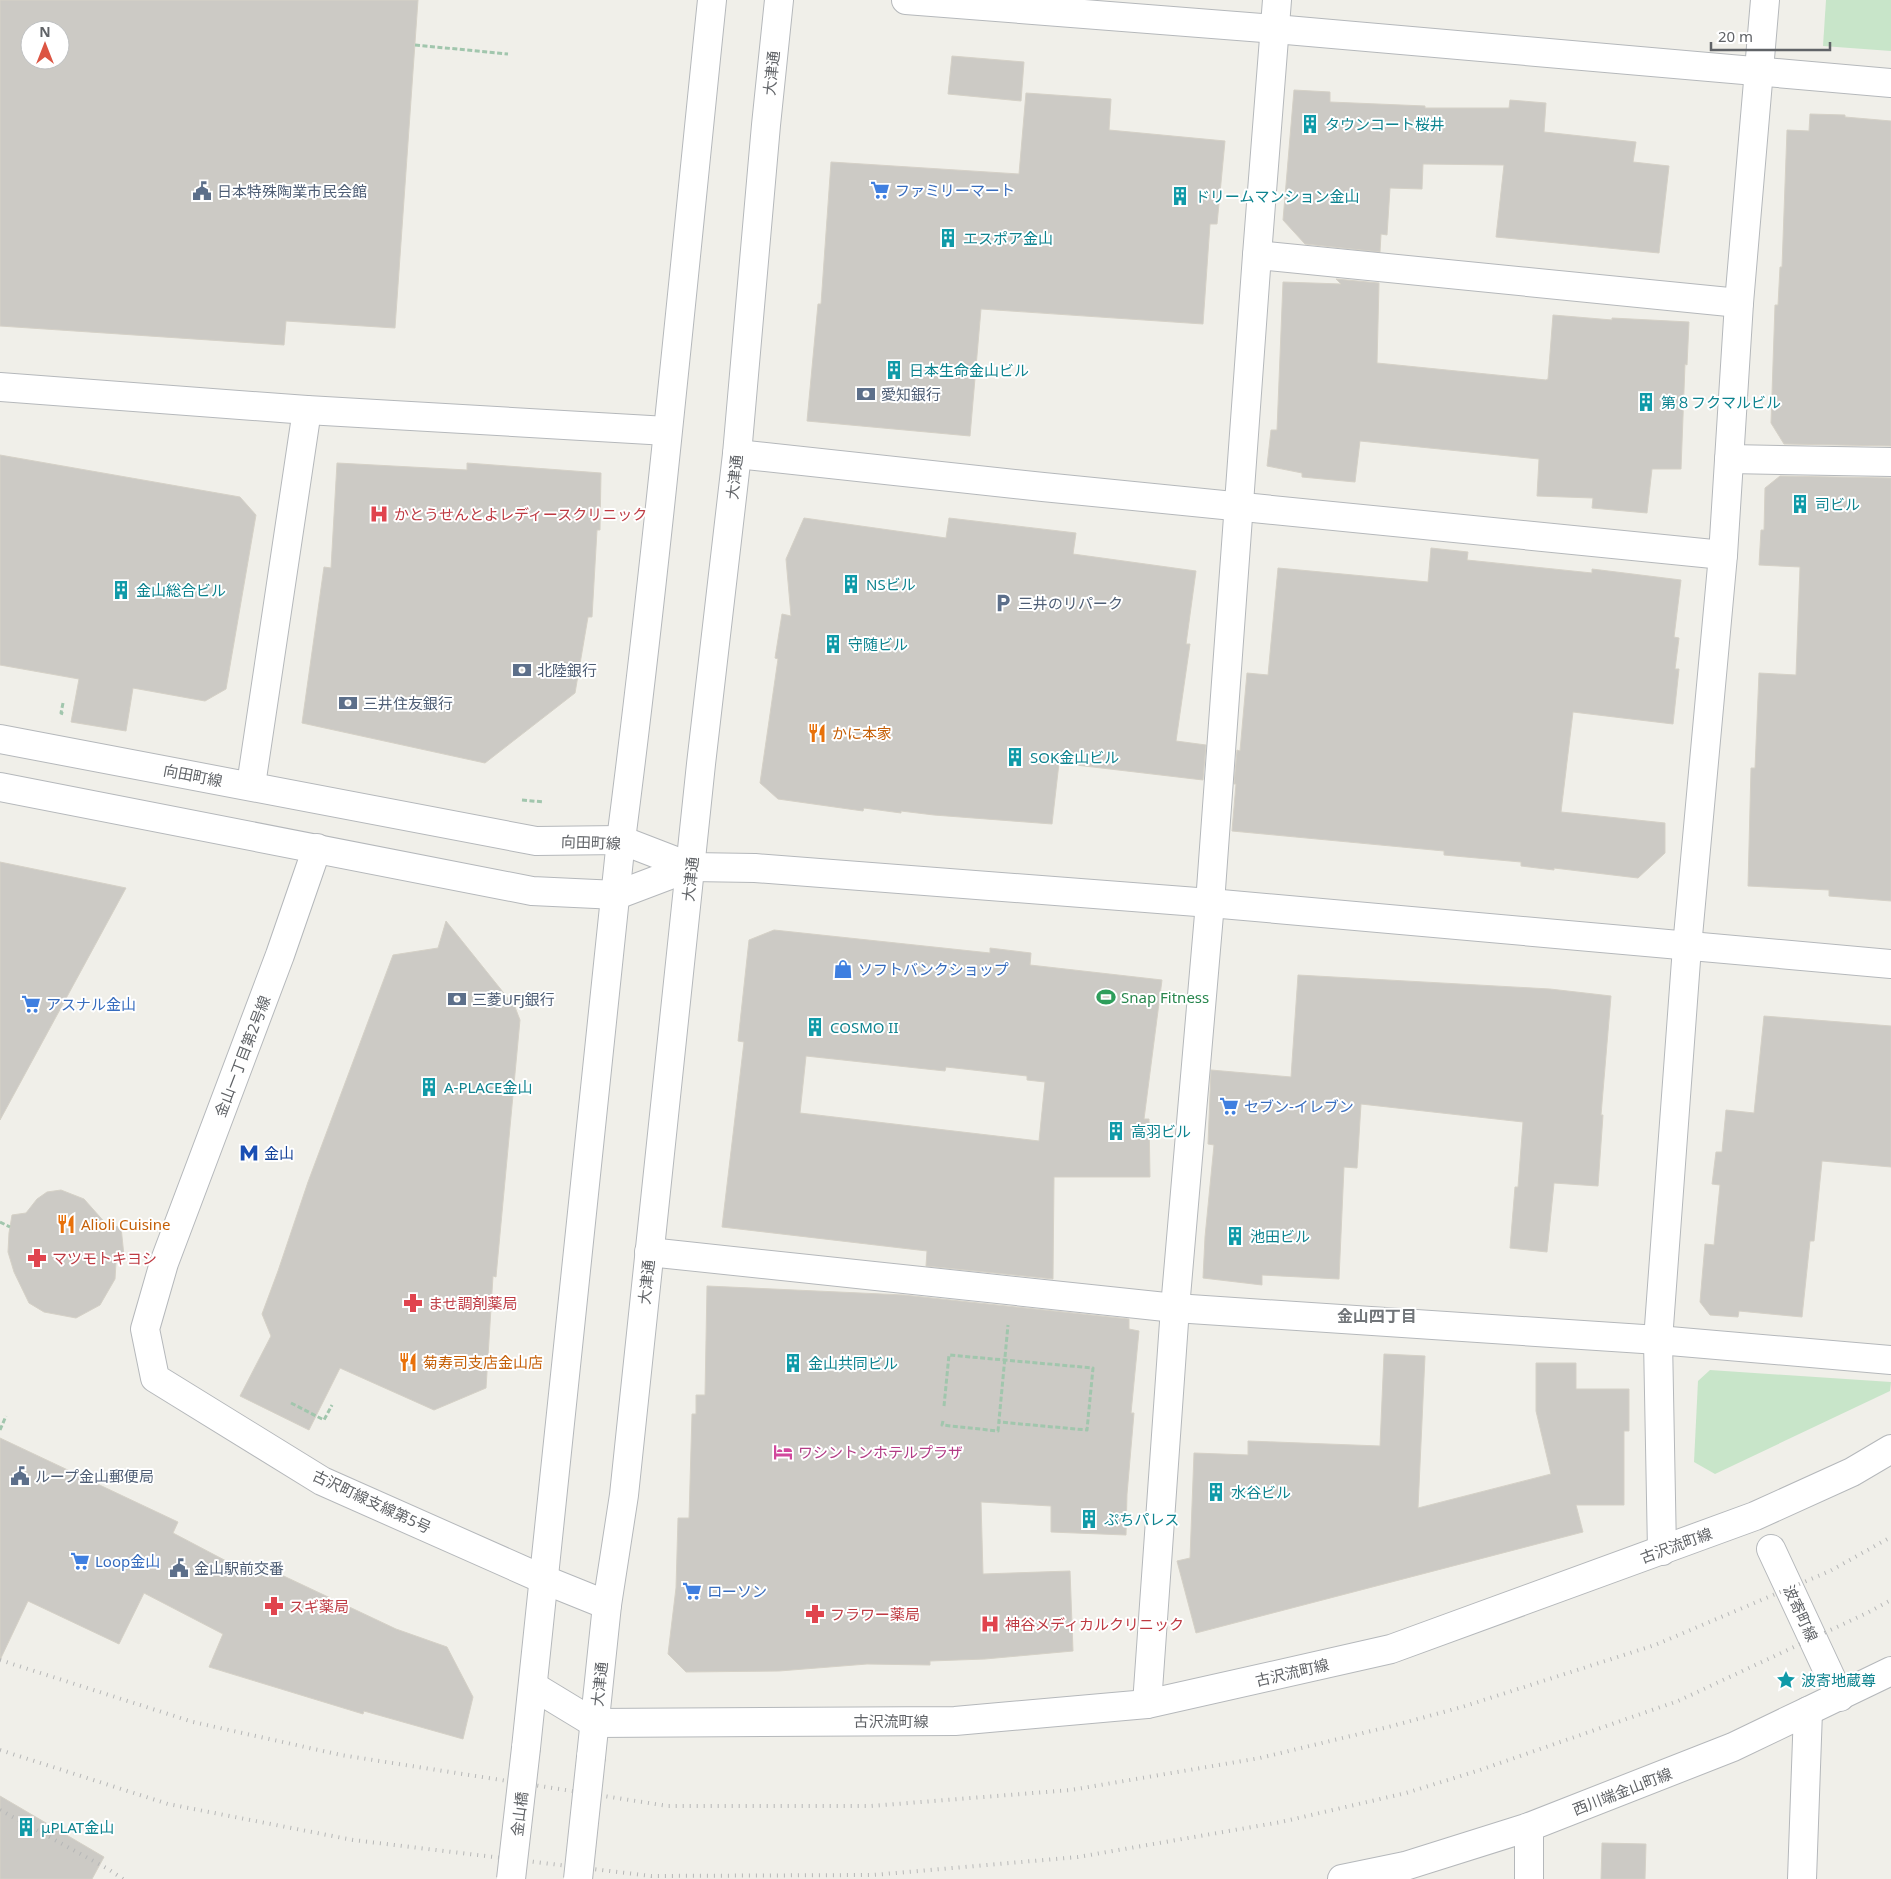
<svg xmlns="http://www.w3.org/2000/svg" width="1891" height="1879" viewBox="0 0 1891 1879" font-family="'Noto Sans','Noto Sans JP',sans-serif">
<rect width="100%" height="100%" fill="#f0efe9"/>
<g fill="#c8e5c9">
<path d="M1826,0H1891V51L1823,46Z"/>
<path d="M1710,1370L1891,1382L1890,1391L1715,1474L1694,1462L1698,1381Z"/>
</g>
<g fill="#cccac5" stroke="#d5d1c7" fill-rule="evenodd">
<path d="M0,0H418L395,328L286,321L284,345L0,326ZM30,30H60V60H30Z"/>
<path d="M952,56L1024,62L1021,101L948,94Z"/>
<path d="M1294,90L1330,92V102L1425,106V108H1509L1510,100L1546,103L1544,132L1636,142L1633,162L1669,166L1659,253L1496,237L1504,165L1423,164L1422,189L1390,188L1387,235L1381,234L1380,252L1305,244L1283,220Z"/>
<path d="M1026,93L1111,99L1109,130L1225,141L1217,224H1210L1203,324L981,309L970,436L807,421L818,304H821L831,162L1019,174Z"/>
<path d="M1810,114L1845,115V117L1891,121V446L1784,444L1771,423L1775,305H1778L1780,267H1782L1787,130L1809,131Z"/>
<path d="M1336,279L1379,283L1377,363L1546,380L1548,379L1553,315L1612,320V318L1689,322L1687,365L1685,364L1681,469H1652L1647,513L1592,508L1593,498L1537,496L1539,459L1360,441L1355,482L1302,477V473L1267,466L1271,430H1277L1283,282L1341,284Z"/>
<path d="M0,455L240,497L256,515L226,689L205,701L133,688L126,731L71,722L79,679L0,665Z"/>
<path d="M337,463L467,470V463L601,473L600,530H597L592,617H588L575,693L485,763L302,723L324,567L331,568Z"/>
<path d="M1780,476L1891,478V901L1829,896V890L1748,886L1751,768H1755L1759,673L1796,675L1800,567L1759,565L1761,530H1764L1765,488Z"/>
<path d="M804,518L946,538L949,518L1076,533L1073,554L1196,571L1186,644H1190L1176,741L1206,745L1203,780L1059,763L1052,824L934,815L901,811V813L864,808L863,811L778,799L760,783L778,659L775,658L782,614L791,616L786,559Z"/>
<path d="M1431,548L1468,552L1467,560L1592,573V569L1681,580L1674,637L1679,638L1675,669H1679L1673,724L1573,712L1561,812L1665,823V853L1638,878L1554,868V870L1521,866V862L1444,855V851L1232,831L1236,784H1234L1237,750L1240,751L1247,673L1268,675L1278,568L1428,582Z"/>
<path d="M0,862L126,888L0,1120Z"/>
<path d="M446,921L515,1007L520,1020L496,1277L493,1276L486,1388L434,1410L340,1368L309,1430L240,1396L271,1336L262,1314L278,1271L308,1182L393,955L438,948Z"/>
<path d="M774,930L990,953V948L1031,953L1030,965L1162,980L1144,1119H1149L1150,1177H1054L1053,1279L926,1266L927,1251L722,1227L744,1042L738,1041L749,940ZM806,1056L945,1071L946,1067L1027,1076V1080L1045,1082L1039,1141L800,1113Z"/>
<path d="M1298,975L1550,989L1611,996L1601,1115H1603L1598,1186L1554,1183L1547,1252L1510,1248L1515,1187H1518L1523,1122L1361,1104L1357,1168L1344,1167L1339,1279L1262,1275V1285L1203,1278L1205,1237L1214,1145L1208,1144L1211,1070L1291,1077Z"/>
<path d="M1764,1016L1891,1026V1167L1822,1161L1814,1241H1810L1802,1317L1739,1311L1738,1317L1710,1315L1700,1302L1705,1244L1714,1245L1720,1185L1712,1184L1716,1152H1722L1726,1110L1754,1113Z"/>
<path d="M61,1190L84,1199L108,1226L121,1227L124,1256L116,1263L115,1279L100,1305L76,1318L44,1312L29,1303L14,1272L8,1252L9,1233L12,1215L26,1213L37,1199L47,1192Z"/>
<path d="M707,1286L904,1295L1129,1319V1329L1139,1331L1131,1413H1134L1127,1494L1126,1535L1051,1532V1506L981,1502L983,1574L1070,1571L1073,1651L985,1659L930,1661V1665L867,1664L779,1671L686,1672L668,1654L676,1588L678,1518H689L692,1414H696V1395H705Z"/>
<path d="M1384,1354L1425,1356L1418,1508L1551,1474L1536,1411V1363H1576V1389H1629V1431H1624V1505H1576L1583,1532L1196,1633L1177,1561L1190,1558L1194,1453L1248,1455V1441L1380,1446Z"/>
<path d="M0,1438L178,1522L173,1533L249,1573L254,1562L396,1629L447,1647L473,1697L463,1739L364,1711L363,1714L209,1667L223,1634L144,1593L119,1644L28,1601L0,1660Z"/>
<path d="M0,1796L104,1857L92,1879H0Z"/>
<path d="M1602,1843L1646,1844L1645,1879H1601Z"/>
</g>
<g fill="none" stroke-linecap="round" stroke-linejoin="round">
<g stroke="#b5b8bb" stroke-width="30">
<g id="minor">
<path d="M906,0L1275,29L1891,83"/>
<path d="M1257,255L1739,303"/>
<path d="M0,387L307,410L667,431"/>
<path d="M737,454L1043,487L1723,555"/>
<path d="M1729,459L1891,462"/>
<path d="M251,785L307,410"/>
<path d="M317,848L280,955L164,1263L145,1329L155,1378L322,1481L545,1580L607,1605"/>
<path d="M649,1252L1175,1308L1658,1340L1891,1360"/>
<path d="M1771,1549L1840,1697"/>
<path d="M1662,1551L1658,1340L1687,947L1723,555L1739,303L1765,0"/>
<path d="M1147,1704L1175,1308L1210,903L1257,255L1277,0"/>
<path d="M1529,1827V1879"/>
<path d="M1342,1879L1405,1866L1529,1827L1733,1747L1808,1711L1802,1879"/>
</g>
</g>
<g stroke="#b5b8bb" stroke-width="30">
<g id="tertiary">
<path d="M0,739L536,841L621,840L691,867L755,868L1210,903L1891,964"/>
<path d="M0,787L532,891L617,895L691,867"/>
<path d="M533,1686L594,1723L955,1721L1147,1704L1391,1649L1755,1516L1852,1472L1891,1449"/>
<path d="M1808,1711L1891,1671"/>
<path d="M526,1748L621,840C657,561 683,280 712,0"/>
<path d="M591,1757L607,1605L624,1495L701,764L737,454L766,125L779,0"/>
</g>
</g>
<g stroke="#a1c6ad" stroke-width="3" stroke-dasharray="5 2.5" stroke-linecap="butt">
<path d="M415,45L508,54"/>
<path d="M63,703L61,713L64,714"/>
<path d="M522,800L544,802"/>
<path d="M0,1222L10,1227"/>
<path d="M291,1403L324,1420L332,1405"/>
<path d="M944,1406L949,1355L1093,1368L1087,1430L999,1422"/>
<path d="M943,1421L942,1425L998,1431L1008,1325"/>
<path d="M0,1430L6,1416"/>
</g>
<use href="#minor" stroke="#fff" stroke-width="28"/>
<use href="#tertiary" stroke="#fff" stroke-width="28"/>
<g stroke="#b6b7b7" stroke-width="4" stroke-dasharray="1 6" stroke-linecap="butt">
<path d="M0,1660L193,1722L341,1755L668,1806H871L1071,1790L1260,1758L1392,1726L1462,1707L1655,1645L1830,1571L1891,1537"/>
<path d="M0,1750L168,1804L353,1840L651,1876L873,1875L1078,1857L1281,1822L1406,1793L1480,1770L1678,1701L1867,1613L1891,1600"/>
<path d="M0,1810L108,1869L123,1879"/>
</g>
<g stroke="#b5b8bb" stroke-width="30" stroke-linecap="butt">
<g id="tertiary-bridge">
<path d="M511,1879L526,1748"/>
<path d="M578,1879L591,1757"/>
</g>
</g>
<use href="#tertiary-bridge" stroke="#fff" stroke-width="28"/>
</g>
<defs>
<g id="building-bare" transform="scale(1.5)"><path d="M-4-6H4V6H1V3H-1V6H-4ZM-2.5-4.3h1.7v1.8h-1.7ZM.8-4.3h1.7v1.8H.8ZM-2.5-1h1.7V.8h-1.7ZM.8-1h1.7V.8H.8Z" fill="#0f9aa8" stroke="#fff" stroke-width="2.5" paint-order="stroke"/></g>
<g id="supermarket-bare" transform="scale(1.5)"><path d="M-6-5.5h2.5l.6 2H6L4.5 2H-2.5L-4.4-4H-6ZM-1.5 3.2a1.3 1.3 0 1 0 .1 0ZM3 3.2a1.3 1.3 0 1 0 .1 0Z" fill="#3f7fe0" stroke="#fff" stroke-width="2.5" paint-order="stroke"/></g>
<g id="civic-bare" transform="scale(1.5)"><path d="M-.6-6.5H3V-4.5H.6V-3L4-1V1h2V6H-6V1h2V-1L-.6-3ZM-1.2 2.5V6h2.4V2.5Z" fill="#5c6f8a" stroke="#fff" stroke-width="2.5" paint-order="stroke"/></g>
<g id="bank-bare" transform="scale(1.5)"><path d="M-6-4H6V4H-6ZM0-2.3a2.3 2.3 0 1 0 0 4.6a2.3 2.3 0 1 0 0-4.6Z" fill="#5c6f8a" stroke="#fff" stroke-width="2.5" paint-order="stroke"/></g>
<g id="hospital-bare" transform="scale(1.5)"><path d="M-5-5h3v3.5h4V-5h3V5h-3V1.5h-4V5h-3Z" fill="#e0444e" stroke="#fff" stroke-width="2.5" paint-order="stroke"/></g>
<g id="parking-bare" transform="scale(1.5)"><path d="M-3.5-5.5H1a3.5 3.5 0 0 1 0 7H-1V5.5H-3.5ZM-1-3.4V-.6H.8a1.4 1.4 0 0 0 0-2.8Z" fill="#5c6f8a" stroke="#fff" stroke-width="2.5" paint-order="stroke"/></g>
<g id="restaurant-bare" transform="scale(1.5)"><path d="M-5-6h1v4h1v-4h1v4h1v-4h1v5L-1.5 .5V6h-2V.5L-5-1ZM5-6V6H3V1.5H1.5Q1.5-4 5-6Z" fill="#e8710a" stroke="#fff" stroke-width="2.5" paint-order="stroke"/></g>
<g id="shop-bare" transform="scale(1.5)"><path d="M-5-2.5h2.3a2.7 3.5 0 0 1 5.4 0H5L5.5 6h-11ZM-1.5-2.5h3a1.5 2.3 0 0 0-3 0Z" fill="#3f7fe0" stroke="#fff" stroke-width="2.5" paint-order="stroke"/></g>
<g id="stadium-bare" transform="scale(1.5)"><path d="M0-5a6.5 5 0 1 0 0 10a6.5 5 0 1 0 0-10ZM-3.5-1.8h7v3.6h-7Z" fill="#2e9e5b" stroke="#fff" stroke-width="2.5" paint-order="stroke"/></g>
<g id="metro-bare" transform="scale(1.5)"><path d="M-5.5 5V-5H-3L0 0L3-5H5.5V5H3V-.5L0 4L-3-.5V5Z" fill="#1a4fb4" stroke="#fff" stroke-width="2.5" paint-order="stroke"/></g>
<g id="pharmacy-bare" transform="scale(1.5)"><path d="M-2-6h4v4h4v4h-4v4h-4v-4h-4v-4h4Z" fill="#e0444e" stroke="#fff" stroke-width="2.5" paint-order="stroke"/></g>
<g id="hotel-bare" transform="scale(1.5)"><path d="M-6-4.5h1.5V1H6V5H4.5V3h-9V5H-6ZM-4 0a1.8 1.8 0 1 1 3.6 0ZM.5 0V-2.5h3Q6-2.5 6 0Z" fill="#d1479c" stroke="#fff" stroke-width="2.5" paint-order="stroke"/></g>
<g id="sight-bare" transform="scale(1.5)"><path d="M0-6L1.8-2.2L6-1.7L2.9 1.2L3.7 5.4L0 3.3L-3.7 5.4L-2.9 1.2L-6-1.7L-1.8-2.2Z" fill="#0f9aa8" stroke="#fff" stroke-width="2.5" paint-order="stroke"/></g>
</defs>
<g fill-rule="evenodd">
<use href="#building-bare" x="1310" y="124"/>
<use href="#supermarket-bare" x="880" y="190"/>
<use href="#civic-bare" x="202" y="191"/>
<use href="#building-bare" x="1180" y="196"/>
<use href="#building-bare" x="948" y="238"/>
<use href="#building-bare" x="894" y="370"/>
<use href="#bank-bare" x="866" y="394"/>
<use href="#building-bare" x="1646" y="402"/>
<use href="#building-bare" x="1800" y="504"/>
<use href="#hospital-bare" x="379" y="514"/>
<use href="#building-bare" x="851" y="584"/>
<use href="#building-bare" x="121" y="590"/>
<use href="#parking-bare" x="1003" y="603"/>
<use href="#building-bare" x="833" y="644"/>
<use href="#bank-bare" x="522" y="670"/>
<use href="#bank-bare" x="348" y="703"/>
<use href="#restaurant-bare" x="817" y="733"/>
<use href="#building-bare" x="1015" y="757"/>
<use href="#shop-bare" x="843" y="969"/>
<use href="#stadium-bare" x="1106" y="997"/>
<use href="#bank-bare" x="457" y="999"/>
<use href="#supermarket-bare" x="31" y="1004"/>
<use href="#building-bare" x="815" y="1027"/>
<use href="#building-bare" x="429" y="1087"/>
<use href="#supermarket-bare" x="1229" y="1106"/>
<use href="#building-bare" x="1116" y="1131"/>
<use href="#metro-bare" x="249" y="1153"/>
<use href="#restaurant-bare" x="66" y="1224"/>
<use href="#building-bare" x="1235" y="1236"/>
<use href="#pharmacy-bare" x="37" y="1258"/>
<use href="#pharmacy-bare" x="413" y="1303"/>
<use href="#restaurant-bare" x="408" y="1362"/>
<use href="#building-bare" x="793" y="1363"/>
<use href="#hotel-bare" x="783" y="1452"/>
<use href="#civic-bare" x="20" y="1476"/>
<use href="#building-bare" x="1216" y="1492"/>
<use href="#building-bare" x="1089" y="1519"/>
<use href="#supermarket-bare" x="80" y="1561"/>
<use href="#civic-bare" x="179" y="1568"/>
<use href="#supermarket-bare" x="692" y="1591"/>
<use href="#pharmacy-bare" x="274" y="1606"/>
<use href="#pharmacy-bare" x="815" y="1614"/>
<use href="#hospital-bare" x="990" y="1624"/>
<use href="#sight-bare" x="1786" y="1680"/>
<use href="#building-bare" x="26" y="1827"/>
</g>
<g text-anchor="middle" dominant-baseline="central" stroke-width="4" stroke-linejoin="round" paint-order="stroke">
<g font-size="15" fill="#606367" stroke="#fff">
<text transform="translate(771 73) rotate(-84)">大津通</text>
<text transform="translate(734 477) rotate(-84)">大津通</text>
<text transform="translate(193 775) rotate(11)">向田町線</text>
<text transform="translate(591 842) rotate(2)">向田町線</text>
<text transform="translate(690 879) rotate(-84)">大津通</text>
<text transform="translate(242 1056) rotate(-69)">金山一丁目第2号線</text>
<text transform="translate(646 1282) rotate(-84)">大津通</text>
<text transform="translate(372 1501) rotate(25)">古沢町線支線第5号</text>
<text transform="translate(1676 1545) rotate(-20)">古沢流町線</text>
<text transform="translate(1801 1613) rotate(65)">波寄町線</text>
<text transform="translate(1292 1672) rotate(-13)">古沢流町線</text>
<text transform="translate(599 1684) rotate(-84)">大津通</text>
<text x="891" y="1721">古沢流町線</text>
<text transform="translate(1622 1791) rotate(-21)">西川端金山町線</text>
<text transform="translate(519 1814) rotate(-83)">金山橋</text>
</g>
<g font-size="15" fill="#0d838f" stroke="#fff" text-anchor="start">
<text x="1325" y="124">タウンコート桜井</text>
<text x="1195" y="196">ドリームマンション金山</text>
<text x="963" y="238">エスポア金山</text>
<text x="909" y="370">日本生命金山ビル</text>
<text x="1661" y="402">第８フクマルビル</text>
<text x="1815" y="504">司ビル</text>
<text x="866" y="584">NSビル</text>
<text x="136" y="590">金山総合ビル</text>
<text x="848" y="644">守随ビル</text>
<text x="1030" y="757">SOK金山ビル</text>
<text x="830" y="1027">COSMO II</text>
<text x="444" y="1087">A-PLACE金山</text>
<text x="1131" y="1131">高羽ビル</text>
<text x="1250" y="1236">池田ビル</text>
<text x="808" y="1363">金山共同ビル</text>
<text x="1231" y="1492">水谷ビル</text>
<text x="1104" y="1519">ぷちパレス</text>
<text x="1801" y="1680">波寄地蔵尊</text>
<text x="41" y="1827">μPLAT金山</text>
</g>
<g font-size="15" fill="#366cbe" stroke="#fff" text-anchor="start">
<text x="895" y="190">ファミリーマート</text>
<text x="858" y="969">ソフトバンクショップ</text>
<text x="46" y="1004">アスナル金山</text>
<text x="1244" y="1106">セブン-イレブン</text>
<text x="95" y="1561">Loop金山</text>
<text x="707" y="1591">ローソン</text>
</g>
<g font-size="15" fill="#4e5e75" stroke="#fff" text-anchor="start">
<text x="217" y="191">日本特殊陶業市民会館</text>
<text x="881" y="394">愛知銀行</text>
<text x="1018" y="603">三井のリパーク</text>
<text x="537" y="670">北陸銀行</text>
<text x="363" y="703">三井住友銀行</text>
<text x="472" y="999">三菱UFJ銀行</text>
<text x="35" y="1476">ループ金山郵便局</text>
<text x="194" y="1568">金山駅前交番</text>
</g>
<g font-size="15" fill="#be3a42" stroke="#fff" text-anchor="start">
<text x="394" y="514">かとうせんとよレディースクリニック</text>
<text x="52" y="1258">マツモトキヨシ</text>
<text x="428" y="1303">ませ調剤薬局</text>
<text x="289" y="1606">スギ薬局</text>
<text x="830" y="1614">フラワー薬局</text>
<text x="1005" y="1624">神谷メディカルクリニック</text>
</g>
<g font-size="15" fill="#c56008" stroke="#fff" text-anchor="start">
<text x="832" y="733">かに本家</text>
<text x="81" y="1224">Alioli Cuisine</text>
<text x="423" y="1362">菊寿司支店金山店</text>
</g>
<g font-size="15" fill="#27864d" stroke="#fff" text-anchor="start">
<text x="1121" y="997">Snap Fitness</text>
</g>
<g font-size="15" fill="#164399" stroke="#fff" text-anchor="start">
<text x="264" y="1153">金山</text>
</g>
<g font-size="15" fill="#b23c85" stroke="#fff" text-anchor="start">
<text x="798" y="1452">ワシントンホテルプラザ</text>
</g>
<g font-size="16" font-weight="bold" fill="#717579" stroke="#fff">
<text x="1377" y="1316">金山四丁目</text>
</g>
</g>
<g transform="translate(45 45)"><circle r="24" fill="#ffffff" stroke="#bfc1c2"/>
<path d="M0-4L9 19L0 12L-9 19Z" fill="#dc5543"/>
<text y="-8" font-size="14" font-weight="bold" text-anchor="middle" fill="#606367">N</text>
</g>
<path d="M1711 42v8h119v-8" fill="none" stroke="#606367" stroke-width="2.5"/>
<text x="1718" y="42" font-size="15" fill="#606367" stroke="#ffffff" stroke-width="4" paint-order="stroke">20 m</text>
</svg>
